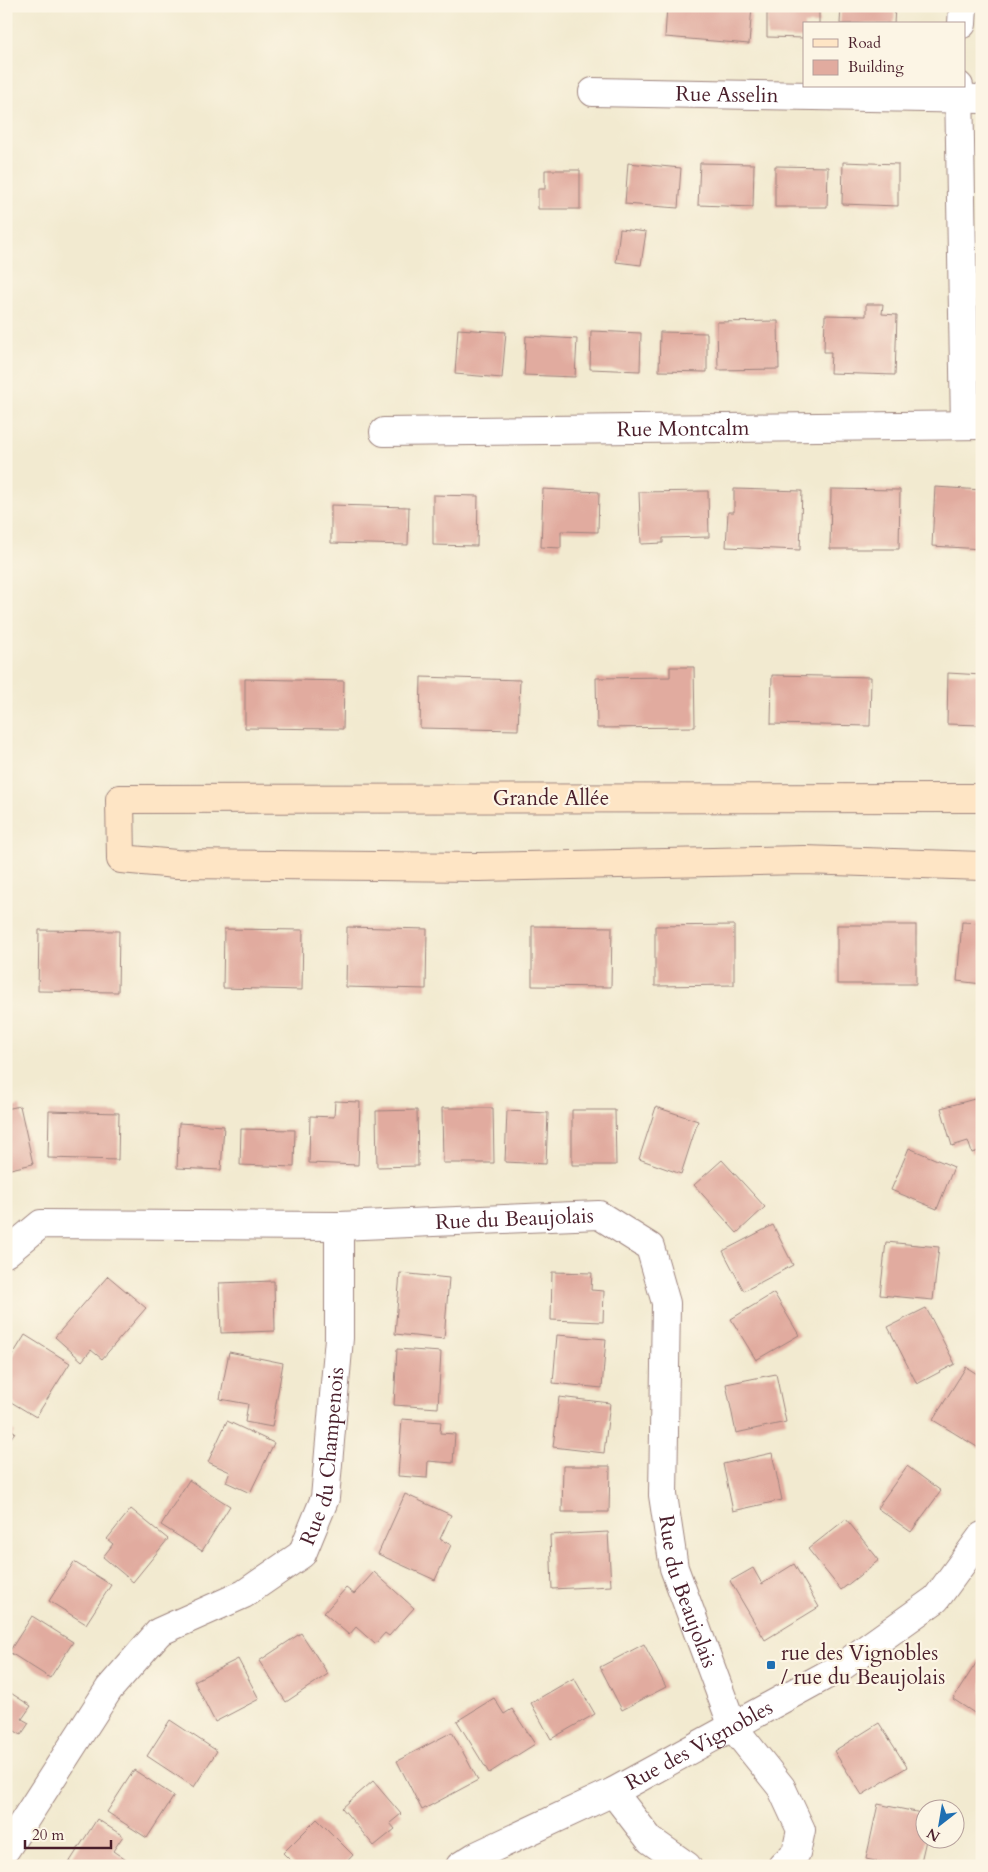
<svg xmlns="http://www.w3.org/2000/svg" width="988" height="1872" viewBox="0 0 988 1872" font-family="Cardo,serif">
<rect width="100%" height="100%" fill="#fcf5e5"/>
<filter id="ink" filterUnits="userSpaceOnUse"><feTurbulence type="fractalNoise" baseFrequency=".02" numOctaves="2"/><feDisplacementMap in="SourceGraphic" scale="10" xChannelSelector="R" yChannelSelector="G"/><feConvolveMatrix kernelMatrix="1 2 1 2 8 2 1 2 1" color-interpolation-filters="sRGB"/></filter>
<filter id="wash" filterUnits="userSpaceOnUse"><feTurbulence type="fractalNoise" baseFrequency=".0096" numOctaves="4" result="noise"/><feDisplacementMap in="SourceGraphic" scale="20" xChannelSelector="R" yChannelSelector="G"/><feGaussianBlur stdDeviation="1.12" result="paint"/><feColorMatrix in="noise" values="0 0 0 0 0 0 0 0 0 0 0 0 0 0 0 0 0 1.4 0 .05"/><feComposite in="paint" operator="in"/></filter>
<g filter="url(#wash)">
<rect width="100%" height="100%" fill="#f2ead0"/>
<g id="blocks">
<g fill="#e1ab9f">
<path d="M667,6H752L749,44L665,37Z"/>
<path d="M767,6H819V24H804V38L767,37Z"/>
<path d="M841,6H895L894,24H840Z"/>
<path d="M843,162L898,164V206L842,204Z"/>
<path d="M628,163L681,168L678,208L625,204Z"/>
<path d="M700,163L754,164L753,207L698,205Z"/>
<path d="M775,166L828,167L827,207H775Z"/>
<path d="M545,170H580V209H538V189H545Z"/>
<path d="M620,229L646,232L641,265L616,262Z"/>
<path d="M866,304H883L882,314L897,315L895,375L830,373L831,352H824L825,315L866,316Z"/>
<path d="M778,321L779,369L718,370L717,322Z"/>
<path d="M458,329L506,332L502,378L455,374Z"/>
<path d="M591,331L641,333L640,371L590,369Z"/>
<path d="M660,332L707,333V372L659,371Z"/>
<path d="M526,336L577,339L575,377L524,375Z"/>
<path d="M935,487L982,490V549L932,546Z"/>
<path d="M543,489L599,492L598,532L561,531V548L541,547Z"/>
<path d="M734,489L802,491L800,550L726,547L728,512H734Z"/>
<path d="M831,489L900,490L899,549H830Z"/>
<path d="M708,491L709,537L663,538V543L641,544L639,492Z"/>
<path d="M433,495L478,496L477,546L433,545Z"/>
<path d="M331,505L409,507L408,545L331,543Z"/>
<path d="M670,667H694L695,727L597,728L596,678L670,677Z"/>
<path d="M948,673L982,675V725L947,724Z"/>
<path d="M772,675L871,677L870,726L771,724Z"/>
<path d="M421,677L520,680L518,730L420,728Z"/>
<path d="M245,679L344,681L343,729L245,728Z"/>
<path d="M962,922L982,923V984L957,981Z"/>
<path d="M734,925V985L655,986V926Z"/>
<rect x="837" y="925" width="79" height="59"/>
<path d="M532,926L612,927L611,987L532,986Z"/>
<path d="M347,927L427,929L426,989L346,987Z"/>
<path d="M224,929L303,930L302,990L223,988Z"/>
<path d="M39,930L119,931L118,992L38,991Z"/>
<path d="M982,1097V1150L972,1153L968,1141L952,1146L941,1108Z"/>
<path d="M335,1101L360,1102L358,1165L309,1163L310,1116L334,1117Z"/>
<path d="M20,1106L33,1164L6,1170V1109Z"/>
<path d="M656,1107L698,1121L681,1174L639,1159Z"/>
<path d="M442,1108H493L494,1163H443Z"/>
<path d="M417,1110L418,1166L377,1167L376,1111Z"/>
<path d="M572,1110H615L616,1165H572Z"/>
<path d="M49,1111L119,1113L118,1160L48,1158Z"/>
<path d="M507,1111L548,1113L546,1164L505,1162Z"/>
<path d="M179,1123L224,1126L221,1170L177,1168Z"/>
<path d="M241,1129L295,1130L294,1167L240,1165Z"/>
<path d="M909,1148L954,1167L937,1209L891,1190Z"/>
<path d="M722,1160L765,1207L737,1233L694,1185Z"/>
<path d="M773,1225L793,1265L744,1291L723,1251Z"/>
<path d="M886,1242L939,1247L933,1300L880,1295Z"/>
<path d="M552,1272L592,1273L591,1290L604,1291L603,1322L551,1320Z"/>
<path d="M400,1273L449,1278L444,1339L395,1334Z"/>
<path d="M108,1276L146,1308L102,1359L91,1350L82,1361L55,1337Z"/>
<path d="M274,1281L275,1331L221,1333L219,1283Z"/>
<path d="M774,1293L799,1335L756,1360L731,1319Z"/>
<path d="M926,1308L955,1364L917,1384L888,1327Z"/>
<path d="M25,1335L70,1363L36,1417L6,1399V1353L12,1356Z"/>
<path d="M557,1335L606,1339L602,1388L553,1383Z"/>
<path d="M397,1349L441,1352L438,1408L394,1405Z"/>
<path d="M229,1352L283,1363L272,1427L245,1422L248,1404L220,1399Z"/>
<path d="M966,1367L982,1377V1450L933,1420Z"/>
<path d="M776,1374L786,1422L736,1433L726,1384Z"/>
<path d="M559,1397L610,1403L604,1453L553,1447Z"/>
<path d="M402,1419L441,1422L440,1433L455,1434L453,1463L428,1461L427,1478L398,1476Z"/>
<path d="M227,1421L274,1443L250,1493L226,1482L230,1472L208,1462Z"/>
<path d="M6,1427L15,1432L6,1445Z"/>
<path d="M772,1453L782,1500L733,1511L723,1464Z"/>
<path d="M563,1466H610L609,1512H562Z"/>
<path d="M907,1466L941,1491L911,1532L877,1508Z"/>
<path d="M189,1480L230,1506L202,1551L161,1525Z"/>
<path d="M405,1494L451,1515L440,1539L451,1545L435,1580L378,1554Z"/>
<path d="M131,1509L168,1539L133,1582L103,1557L113,1544L107,1539Z"/>
<path d="M846,1519L879,1560L841,1590L808,1549Z"/>
<path d="M608,1532L611,1586L552,1589L550,1535Z"/>
<path d="M74,1562L111,1585L86,1624L49,1601Z"/>
<path d="M794,1564L819,1607L765,1640L730,1581L753,1568L762,1584Z"/>
<path d="M374,1572L414,1608L389,1636L385,1633L375,1644L356,1627L349,1635L324,1613L346,1588L354,1594Z"/>
<path d="M32,1616L73,1642L50,1678L9,1652Z"/>
<path d="M301,1633L328,1674L286,1702L259,1661Z"/>
<path d="M644,1644L666,1687L622,1710L600,1667Z"/>
<path d="M982,1654V1718L953,1699Z"/>
<path d="M238,1659L259,1699L215,1722L194,1681Z"/>
<path d="M574,1678L595,1714L551,1739L531,1703Z"/>
<path d="M6,1690L31,1706L22,1719L29,1723L21,1735L6,1725Z"/>
<path d="M494,1698L504,1714L512,1709L535,1744L489,1773L457,1721Z"/>
<path d="M170,1720L217,1751L194,1787L147,1756Z"/>
<path d="M879,1723L907,1767L862,1795L834,1751Z"/>
<path d="M452,1732L478,1780L422,1810L397,1761Z"/>
<path d="M134,1770L174,1796L147,1838L107,1812Z"/>
<path d="M373,1781L401,1814L390,1823L395,1829L374,1846L342,1808Z"/>
<path d="M878,1804L926,1814V1840L920,1866H898L866,1859Z"/>
<path d="M97,1819L123,1836L113,1851L126,1860L122,1866H67Z"/>
<path d="M317,1819L353,1855L343,1866H296L283,1853Z"/>
</g>
</g>
</g>
<g filter="url(#ink)">
<use href="#blocks" fill-opacity="0" stroke="#9e847e" stroke-width="1"/>
<g fill="none" stroke-linecap="round" stroke-linejoin="round">
<g stroke="#9e847e" stroke-width="30">
<g id="street">
<path d="M962,24L963,6"/>
<path d="M959,86L965,425"/>
<path id="s1" d="M593,92L982,99"/>
<path id="s2" d="M384,432L982,425"/>
<path id="s3" d="M6,1253L41,1224L339,1226L599,1215L650,1247L666,1303L663,1495L674,1568L733,1727L781,1787L801,1830L796,1853L782,1866"/>
<path d="M613,1792L650,1840L687,1866"/>
<path id="s4" d="M6,1849L109,1689L159,1632L244,1594L302,1554L325,1498L339,1338V1226"/>
<path id="s5" d="M460,1866L476,1856L613,1792L841,1667L936,1599L982,1536"/>
</g>
</g>
<g stroke="#9e847e" stroke-width="30">
<path id="secondary" d="M982,798L120,799L121,859L176,864L478,867L804,860L982,866"/>
</g>
<use href="#street" stroke="#fff" stroke-width="28"/>
<use href="#secondary" stroke="#fee5c5" stroke-width="28"/>
</g>
</g>
<rect fill="#1f6fb2" stroke="#fcf5e5" stroke-width="2" x="766" y="1660" width="10" height="10" rx="2.5"/>
<g text-anchor="middle" dominant-baseline="central" stroke-width="4.5" stroke-linejoin="round" paint-order="stroke">
<g font-size="21" fill="#4a1f2b" stroke="#fcf5e5">
<text stroke="none"><textPath href="#s1" startOffset="134">Rue Asselin</textPath></text>
<text stroke="none"><textPath href="#s2" startOffset="299">Rue Montcalm</textPath></text>
<text x="551" y="798">Grande Allée</text>
<text stroke="none"><textPath href="#s3" startOffset="519">Rue du Beaujolais</textPath></text>
<text stroke="none"><textPath href="#s4" startOffset="531">Rue du Champenois</textPath></text>
<text stroke="none"><textPath href="#s3" startOffset="1014">Rue du Beaujolais</textPath></text>
<text stroke="none"><textPath href="#s5" startOffset="268">Rue des Vignobles</textPath></text>
</g>
<g font-size="21" fill="#4a1f2b" stroke="#fcf5e5" text-anchor="start">
<text x="781" y="1653">rue des Vignobles<tspan x="781" dy="24">/ rue du Beaujolais</tspan></text>
</g>
</g>
<rect width="988" height="1872" fill="none" stroke="#fcf5e5" stroke-width="25"/>
<rect x="803" y="22" width="162" height="65" fill="#fcf5e5" stroke="#b59f9b"/>
<rect x="813" y="39" width="25" height="8" fill="#fee5c5" stroke="#b59f9b"/>
<text x="848" y="48" font-size="15" fill="#4a1f2b">Road</text>
<rect x="813" y="60" width="25" height="15" fill="#e1ab9f" stroke="#b59f9b"/>
<text x="848" y="72" font-size="15" fill="#4a1f2b">Building</text>
<g transform="translate(940 1824) rotate(211)"><circle r="24" fill="#fcf5e5" stroke="#b59f9b"/>
<path d="M0-4L9 19L0 12L-9 19Z" fill="#1f6fb2"/>
<text y="-8" font-size="14" font-weight="bold" text-anchor="middle" fill="#4a1f2b">N</text>
</g>
<path d="M25 1840v8h86v-8" fill="none" stroke="#4a1f2b" stroke-width="2.5"/>
<text x="32" y="1840" font-size="15" fill="#4a1f2b" stroke="#fcf5e5" stroke-width="4" paint-order="stroke">20 m</text>
</svg>
